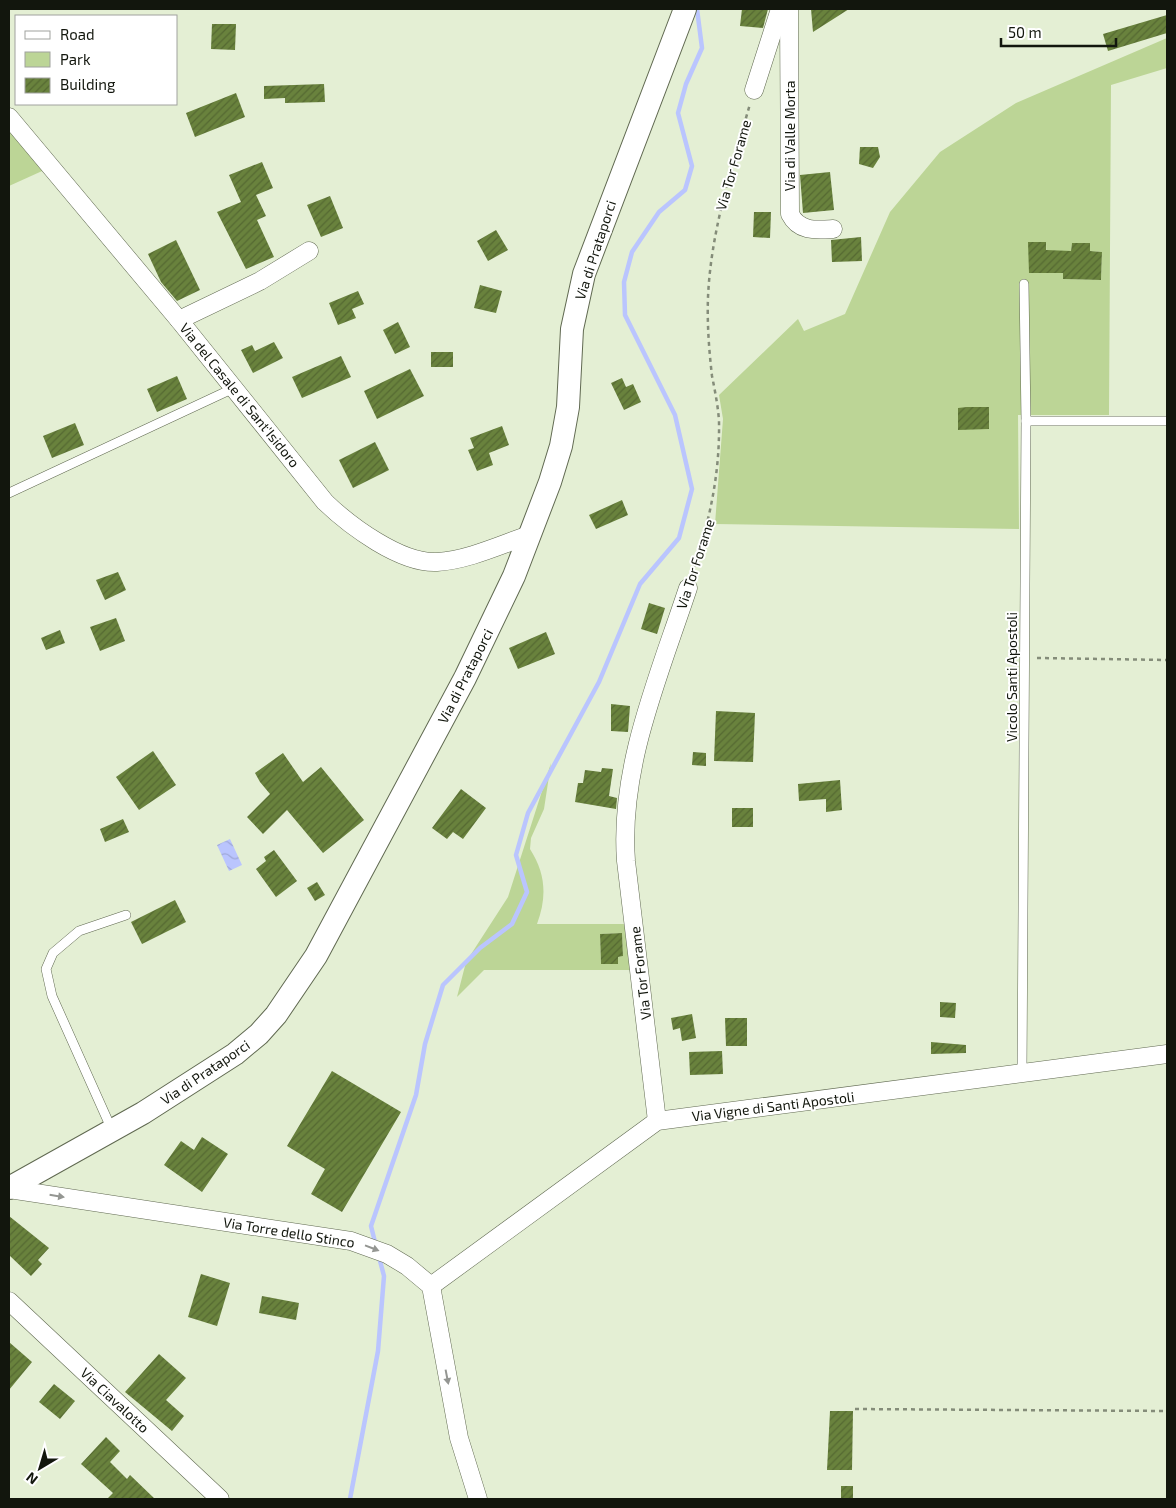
<svg xmlns="http://www.w3.org/2000/svg" width="1176" height="1508" viewBox="0 0 1176 1508" font-family="'Exo 2',sans-serif">
<defs>
<pattern id="water-waves" width="16" height="10" patternUnits="userSpaceOnUse" patternTransform="scale(1.25)"><rect width="16" height="10" fill="#bac5fe"/><path d="M0 5q4-4 8 0t8 0" fill="none" stroke="#9fa8d8"/></pattern>
<pattern id="building-hatch" width="6" height="6" patternUnits="userSpaceOnUse" patternTransform="scale(1.25)"><rect width="6" height="6" fill="#69823d"/><path d="M-1 1l2-2M0 6l6-6M5 7l2-2" fill="none" stroke="#556932"/></pattern>
</defs>
<rect width="100%" height="100%" fill="#e4efd4"/>
<g fill="#bcd596" fill-rule="evenodd">
<path d="M1167,38V68L1111,85L1109,415H1018L1019,529L715,524L723,419L719,395L798,319L804,331L845,314L890,212L940,152L1016,103ZM1029,242H1046L1047,273H1029ZM1072,243H1089L1090,251L1102,252L1101,280L1063,279L1064,251H1071Z"/>
<path d="M9,117L51,167L9,186Z"/>
<path d="M551,763L544,809L531,838L530,849C546,874 547,897 537,924H628L634,970H484L457,997L466,962L508,897ZM622,933L623,956L618,957V964H601L600,934Z"/>
</g>
<path fill="url(#water-waves)" d="M230,839L242,865L229,871L217,845Z"/>
<g fill="none" stroke-linecap="round" stroke-linejoin="round">
<g stroke="#bac5fe" stroke-width="4.5">
<path d="M375,1242L371,1226L416,1095L425,1044L443,985L480,948L512,924L527,892L516,855L528,813L599,682L640,584L679,538L692,489L675,415L625,315L624,282L632,252L659,212L685,190L692,166L678,113L686,84L702,48L697,9"/>
<path d="M350,1499L378,1351L384,1276L379,1257"/>
</g>
</g>
<g fill="url(#building-hatch)">
<path d="M742,9H768L763,28L740,26Z"/>
<path d="M811,9H849L813,32Z"/>
<path d="M1167,15V33L1108,51L1103,34Z"/>
<path d="M212,24H236L235,50L211,49Z"/>
<path d="M324,84L325,102L285,103V98L264,99V86Z"/>
<path d="M236,93L245,117L195,137L186,113Z"/>
<path d="M860,147H878L880,157L873,168L859,164Z"/>
<path d="M262,162L273,188L256,195L266,216L257,220L274,257L246,269L217,212L241,202L229,175Z"/>
<path d="M830,172L834,210L803,213L800,175Z"/>
<path d="M330,196L343,228L321,237L307,205Z"/>
<path d="M754,212H771L770,238L753,237Z"/>
<path d="M496,230L508,250L488,261L477,241Z"/>
<path d="M861,237L862,261L832,262L831,240Z"/>
<path d="M176,240L200,290L177,301L161,282L148,254Z"/>
<path d="M1028,242H1046V250L1071,251L1072,243H1090V251L1102,252L1101,280L1063,279V273H1029Z"/>
<path d="M480,285L502,291L496,313L474,308Z"/>
<path d="M358,291L364,304L352,309L356,318L338,325L329,303Z"/>
<path d="M398,322L410,347L395,354L383,330Z"/>
<path d="M274,342L283,358L253,373L241,350L252,345L255,351Z"/>
<rect x="431" y="352" width="22" height="15"/>
<path d="M341,356L351,377L302,398L292,377Z"/>
<path d="M410,369L424,396L377,419L364,391Z"/>
<path d="M177,376L187,399L157,412L147,389Z"/>
<path d="M622,378L626,387L633,384L641,402L624,410L611,383Z"/>
<path d="M967,407H989V429L958,430V408Z"/>
<path d="M75,423L84,445L52,458L43,436Z"/>
<path d="M502,426L509,445L489,453L493,465L477,471L468,450L474,448L470,438Z"/>
<path d="M375,442L389,470L353,488L339,460Z"/>
<path d="M622,500L628,515L596,529L589,515Z"/>
<path d="M118,572L126,590L105,600L96,580Z"/>
<path d="M649,603L665,608L657,634L641,629Z"/>
<path d="M116,618L125,641L100,651L90,627Z"/>
<path d="M60,630L65,643L46,650L41,638Z"/>
<path d="M546,632L555,654L518,669L509,648Z"/>
<path d="M611,704L630,706L628,732L611,731Z"/>
<path d="M716,711L755,713L753,762L714,761Z"/>
<path d="M153,751L176,785L139,810L116,777Z"/>
<path d="M693,752L706,753V766L692,765Z"/>
<path d="M283,753L303,782L321,767L364,820L323,853L287,810L263,834L247,817L270,794L260,782L255,773Z"/>
<path d="M602,768L613,769L609,796L617,798L616,809L575,802L578,783H583L585,770L601,772Z"/>
<path d="M840,780L842,810L826,812V799L799,801L798,784Z"/>
<path d="M461,789L486,808L463,839L453,832L447,839L432,828Z"/>
<rect x="732" y="808" width="21" height="19"/>
<path d="M123,819L129,832L105,842L100,829Z"/>
<path d="M274,850L297,881L276,897L256,869L266,861L264,857Z"/>
<path d="M317,882L325,895L315,901L307,888Z"/>
<path d="M175,900L186,922L142,944L131,922Z"/>
<path d="M622,933L623,956L618,957V964H601L600,934Z"/>
<path d="M940,1002L956,1003L955,1018L940,1017Z"/>
<path d="M692,1014L696,1038L682,1041L680,1028L673,1030L671,1018Z"/>
<path d="M725,1018H747V1046H726Z"/>
<path d="M931,1042L966,1045V1053L931,1054Z"/>
<path d="M722,1051L723,1074L690,1075L689,1052Z"/>
<path d="M332,1071L401,1112L342,1212L311,1194L325,1169L287,1146Z"/>
<path d="M202,1137L228,1154L202,1192L164,1165L181,1141L194,1150Z"/>
<path d="M9,1216L49,1248L38,1260L42,1264L31,1276L9,1255Z"/>
<path d="M201,1274L230,1283L217,1326L188,1317Z"/>
<path d="M262,1296L299,1303L296,1320L259,1313Z"/>
<path d="M9,1342L32,1362L9,1390Z"/>
<path d="M159,1354L186,1378L166,1400L184,1416L172,1431L125,1392Z"/>
<path d="M54,1384L75,1401L60,1419L39,1402Z"/>
<path d="M830,1411H853L852,1470H827Z"/>
<path d="M106,1437L120,1451L110,1462L127,1479L130,1475L155,1499H107L113,1493L81,1464Z"/>
<rect x="841" y="1486" width="12" height="13"/>
</g>
<g fill="none" stroke-linecap="round" stroke-linejoin="round">
<g stroke="#606951" stroke-width="10">
<g id="service">
<path d="M1024,284L1026,421"/>
<path d="M9,493L234,388"/>
<path d="M1022,1074L1026,421H1167"/>
<path d="M112,1130L52,996L46,969L53,953L79,931L126,915"/>
</g>
</g>
<g stroke="#606951" stroke-width="19">
<g id="minor">
<path d="M789,9L790,214C799,232 816,230 833,229"/>
<path d="M754,90L780,9"/>
<path d="M9,117L179,320L325,502C350,526 401,564 437,562C468,560 500,545 529,535"/>
<path d="M179,320L260,281L309,251"/>
<path d="M657,1121L626,861C619,767 659,676 688,588"/>
<path d="M9,1189L351,1241L387,1254L407,1266L431,1286L459,1438L478,1499"/>
<path d="M431,1286L657,1121L1167,1054"/>
<path d="M9,1301L220,1499"/>
</g>
</g>
<g stroke="#606951" stroke-width="24">
<path id="tertiary" d="M9,1188L143,1113L235,1054L259,1034L276,1015L316,956L465,678L514,576L550,482L561,446L568,407L572,329L584,274L685,9"/>
</g>
<g stroke="#848c79" stroke-width="2.5" stroke-dasharray="4 4" stroke-linecap="butt">
<path d="M692,574C709,523 720,476 719,421C718,406 715,391 712,376C709,350 707,323 708,297C711,230 732,167 750,104"/>
<path d="M1037,658L1167,660"/>
<path d="M855,1409L1167,1411"/>
</g>
<use href="#service" stroke="#fff" stroke-width="9"/>
<use href="#minor" stroke="#fff" stroke-width="18"/>
<use href="#tertiary" stroke="#fff" stroke-width="22"/>
</g>
<defs><path id="oneway-solid" d="M-6-.8H1V-3.2L6.5 0L1 3.2V.8H-6Z" transform="scale(1.25)"/></defs>
<g fill="#949692">
<use href="#oneway-solid" transform="translate(57 1196) rotate(9)"/>
<use href="#oneway-solid" transform="translate(372 1248) rotate(21)"/>
<use href="#oneway-solid" transform="translate(447 1377) rotate(79)"/>
</g>
<g text-anchor="middle" dominant-baseline="central" stroke-width="4" stroke-linejoin="round" paint-order="stroke">
<g font-size="14" fill="#12160d" stroke="#fff">
<text transform="translate(789 136) rotate(-90)">Via di Valle Morta</text>
<text transform="translate(733 165) rotate(-74)">Via Tor Forame</text>
<text transform="translate(595 250) rotate(-72)">Via di Prataporci</text>
<text transform="translate(240 395) rotate(51)">Via del Casale di Sant'Isidoro</text>
<text transform="translate(695 564) rotate(-72)">Via Tor Forame</text>
<text transform="translate(465 676) rotate(-63)">Via di Prataporci</text>
<text transform="translate(1011 677) rotate(-90)">Vicolo Santi Apostoli</text>
<text transform="translate(640 973) rotate(-97)">Via Tor Forame</text>
<text transform="translate(205 1072) rotate(-34)">Via di Prataporci</text>
<text transform="translate(773 1106) rotate(-7)">Via Vigne di Santi Apostoli</text>
<text transform="translate(289 1232) rotate(9)">Via Torre dello Stinco</text>
<text transform="translate(115 1400) rotate(43)">Via Ciavalotto</text>
</g>
</g>
<rect width="1176" height="1508" fill="none" stroke="#12160d" stroke-width="20"/>
<rect x="15" y="15" width="162" height="90" fill="#ffffff" stroke="#a0a29e"/>
<rect x="25" y="31" width="25" height="8" fill="#ffffff" stroke="#a0a29e"/>
<text x="60" y="40" font-size="15" fill="#12160d">Road</text>
<rect x="25" y="52" width="25" height="15" fill="#bcd596" stroke="#a0a29e"/>
<text x="60" y="65" font-size="15" fill="#12160d">Park</text>
<rect x="25" y="78" width="25" height="15" fill="url(#building-hatch)" stroke="#a0a29e"/>
<text x="60" y="90" font-size="15" fill="#12160d">Building</text>
<g transform="translate(40 1468) rotate(218)" stroke="#ffffff" stroke-width="4" paint-order="stroke">
<path d="M0-4L9 19L0 12L-9 19Z" fill="#12160d"/>
<text y="-8" font-size="14" font-weight="bold" text-anchor="middle" fill="#12160d">N</text>
</g>
<path d="M1001 38v8h115v-8" fill="none" stroke="#12160d" stroke-width="2.5"/>
<text x="1008" y="38" font-size="15" fill="#12160d" stroke="#ffffff" stroke-width="4" paint-order="stroke">50 m</text>
</svg>
